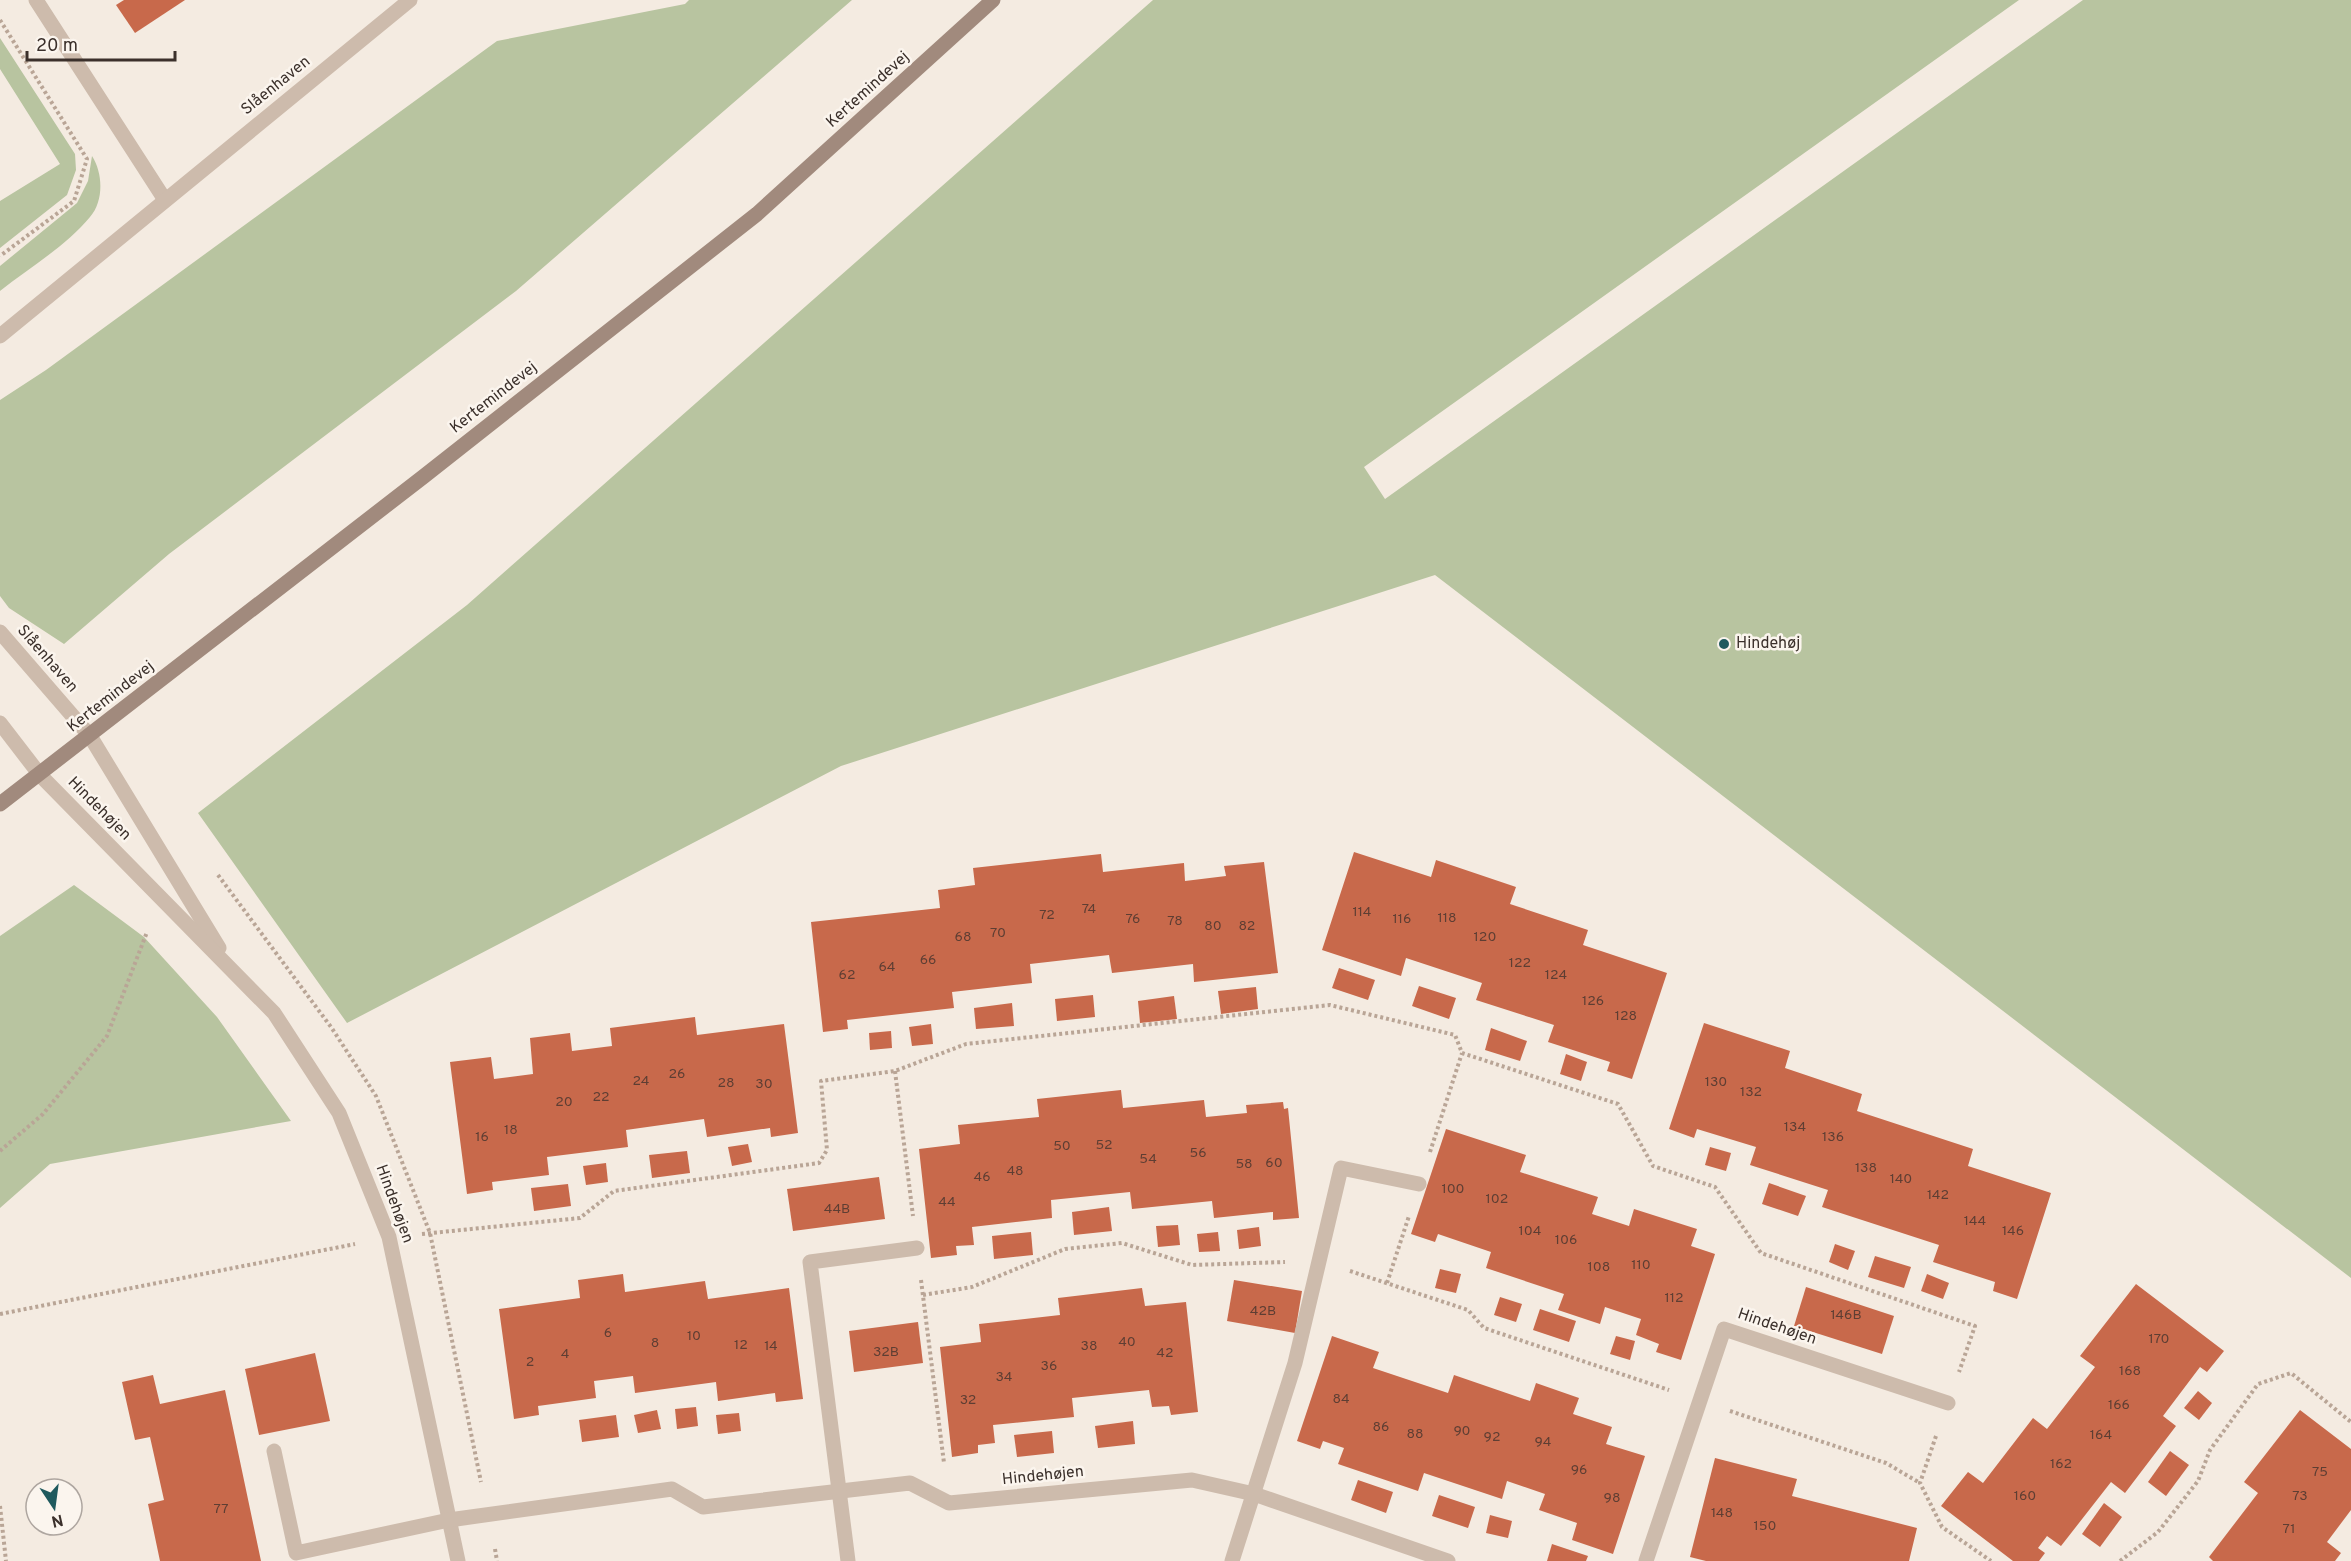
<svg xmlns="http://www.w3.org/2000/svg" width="2351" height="1561" viewBox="0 0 2351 1561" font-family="Overpass,sans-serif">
<rect width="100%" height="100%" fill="#f4ebe1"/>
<g fill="#b8c4a0">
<path d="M689,0H852L516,291L169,554L64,644L9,608L0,596V400L46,370L497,41L685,4Z"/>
<path d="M1153,0H2019L1364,467L1385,499L2083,0H2351V1278L1435,575L841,766L347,1023L198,813L467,605Z"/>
<path d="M0,38L75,154L76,170L67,195L0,248V201L60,164L0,69Z"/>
<path d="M92,156C103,173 104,201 90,217C66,246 29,268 0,291V266L77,203L88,181Z"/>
<path d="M74,885L144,937L217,1017L291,1121L50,1164L0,1208V936Z"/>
</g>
<g fill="#c8694b">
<path d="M124,0H185L135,33L116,5Z"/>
<path d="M1354,852L1431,877L1436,860L1516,887L1510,904L1588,930L1583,945L1667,973L1632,1079L1607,1071L1610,1062L1548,1042L1554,1025L1476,1000L1482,983L1406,958L1401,976L1322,950Z"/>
<path d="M1101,854L1103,872L1184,863L1185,881L1226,876L1224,866L1264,862L1278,973L1194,982L1193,964L1112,973L1109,955L1030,964L1032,983L952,992L954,1008L847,1020L848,1029L823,1032L811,922L940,908L938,890L975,885L973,868Z"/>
<path d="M1339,968L1375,980L1368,1000L1332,988Z"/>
<path d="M1419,986L1456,998L1449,1019L1412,1006Z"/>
<path d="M1256,987L1258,1009L1221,1014L1218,991Z"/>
<path d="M1093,995L1095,1017L1057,1021L1055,999Z"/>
<path d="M1174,996L1177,1019L1140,1023L1138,1001Z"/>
<path d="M1012,1003L1014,1026L976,1029L974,1008Z"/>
<path d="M695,1017L697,1035L784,1024L798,1133L771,1137L770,1128L707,1137L704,1119L626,1130L628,1147L547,1157L549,1175L492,1182L493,1190L467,1194L450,1062L491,1057L494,1079L533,1074L530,1038L570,1033L572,1051L612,1046L610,1028Z"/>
<path d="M1704,1023L1790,1051L1785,1068L1862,1094L1857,1111L1973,1149L1968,1166L2051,1193L2017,1299L1993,1291L1995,1282L1933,1262L1939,1245L1822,1207L1828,1190L1750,1165L1756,1147L1697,1129L1694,1138L1669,1129Z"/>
<path d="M931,1024L933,1044L912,1046L909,1027Z"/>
<path d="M1491,1028L1527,1041L1520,1061L1485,1050Z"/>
<path d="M891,1031L892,1048L870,1050L869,1033Z"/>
<path d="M1566,1054L1587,1062L1581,1081L1560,1074Z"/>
<path d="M1121,1090L1123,1108L1204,1100L1206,1117L1247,1113L1246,1105L1283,1102L1284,1109L1288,1108L1299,1218L1273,1220V1212L1214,1218L1212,1201L1132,1209L1130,1192L1051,1200L1052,1218L972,1227L974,1245L956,1246L957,1255L931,1258L919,1149L960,1144L958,1125L1039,1117L1037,1099Z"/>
<path d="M1446,1129L1526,1155L1520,1172L1598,1197L1592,1214L1629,1226L1634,1209L1697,1229L1691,1246L1715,1254L1681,1360L1656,1352L1659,1344L1636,1335L1641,1319L1605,1307L1600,1324L1558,1310L1564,1294L1486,1268L1491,1252L1438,1234L1435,1242L1411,1234Z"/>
<path d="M748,1144L752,1162L732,1166L728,1147Z"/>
<path d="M1710,1147L1731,1153L1726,1171L1705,1165Z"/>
<path d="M687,1151L690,1173L652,1178L649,1155Z"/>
<path d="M606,1163L608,1182L586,1185L583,1166Z"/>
<path d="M879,1177L885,1219L793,1231L787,1189Z"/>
<path d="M1769,1183L1806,1196L1798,1216L1762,1204Z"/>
<path d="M568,1184L571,1206L534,1211L531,1188Z"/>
<path d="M1109,1207L1112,1231L1074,1235L1072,1212Z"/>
<path d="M1178,1225L1180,1245L1158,1247L1156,1226Z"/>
<path d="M1259,1227L1261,1246L1239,1249L1237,1230Z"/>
<path d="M1031,1232L1033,1255L994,1259L992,1236Z"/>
<path d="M1218,1232L1220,1251L1199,1252L1197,1234Z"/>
<path d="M1835,1244L1855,1251L1848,1270L1829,1262Z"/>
<path d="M1875,1256L1911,1267L1904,1288L1868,1277Z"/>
<path d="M1440,1269L1461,1274L1456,1293L1435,1288Z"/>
<path d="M623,1274L625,1292L705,1281L708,1299L789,1288L803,1399L776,1402L775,1393L718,1401L716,1382L635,1393L633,1376L594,1381L596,1398L538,1406L539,1415L514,1419L499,1309L580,1298L578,1280Z"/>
<path d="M1927,1274L1949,1283L1943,1299L1921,1291Z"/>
<path d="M1234,1280L1302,1291L1295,1333L1227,1321Z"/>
<path d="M2136,1284L2224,1351L2207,1372L2200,1367L2163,1416L2176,1426L2125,1493L2111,1482L2061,1546L2047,1536L2038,1548L2045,1553L2039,1561H2013L1941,1506L1968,1472L1983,1483L2033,1418L2047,1429L2095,1367L2080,1356Z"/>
<path d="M1806,1287L1894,1316L1882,1354L1794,1326Z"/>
<path d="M1142,1288L1145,1306L1186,1302L1198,1412L1171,1415L1169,1406L1152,1407L1149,1390L1072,1398L1074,1417L993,1425L995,1443L978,1445V1453L952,1457L940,1347L981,1342L979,1324L1060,1315L1058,1298Z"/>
<path d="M1500,1297L1522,1304L1516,1322L1494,1315Z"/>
<path d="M1540,1309L1576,1321L1569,1342L1533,1330Z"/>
<path d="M918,1322L923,1363L854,1372L849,1331Z"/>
<path d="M1332,1336L1379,1352L1373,1368L1448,1393L1454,1375L1530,1401L1536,1383L1579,1398L1573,1414L1612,1427L1606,1444L1645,1456L1613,1554L1572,1540L1577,1523L1539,1510L1545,1494L1507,1481L1502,1499L1424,1473L1418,1491L1338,1464L1344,1448L1323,1441L1320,1449L1297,1441Z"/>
<path d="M1616,1336L1635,1341L1630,1360L1610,1354Z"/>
<path d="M315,1353L330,1421L259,1435L245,1369Z"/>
<path d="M153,1375L160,1404L225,1390L261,1561H160L148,1504L164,1500L150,1437L135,1440L122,1382Z"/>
<path d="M2198,1391L2212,1403L2199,1420L2184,1408Z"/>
<path d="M696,1407L698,1426L677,1429L675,1409Z"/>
<path d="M657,1410L661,1429L638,1433L634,1415Z"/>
<path d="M2300,1410L2351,1449V1510L2327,1542L2341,1553L2335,1561H2213L2209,1557L2258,1493L2244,1482Z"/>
<path d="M739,1413L741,1431L718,1434L716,1415Z"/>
<path d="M616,1415L619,1437L582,1442L579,1420Z"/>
<path d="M1133,1421L1135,1444L1098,1448L1095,1426Z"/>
<path d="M1052,1431L1054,1453L1017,1457L1014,1435Z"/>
<path d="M2170,1451L2189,1465L2166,1496L2148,1482Z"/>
<path d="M1715,1458L1797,1479L1792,1496L1917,1528L1909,1561H1706L1690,1557Z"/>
<path d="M1358,1480L1393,1492L1386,1513L1351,1500Z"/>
<path d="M1439,1495L1475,1507L1468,1528L1432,1516Z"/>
<path d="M2104,1503L2122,1517L2100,1547L2082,1534Z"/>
<path d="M1490,1515L1512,1521L1508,1538L1486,1533Z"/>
<path d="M1552,1544L1588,1556L1586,1561H1547Z"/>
</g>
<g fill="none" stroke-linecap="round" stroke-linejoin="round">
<g stroke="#b9a596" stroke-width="4" stroke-dasharray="3 3" stroke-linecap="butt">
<path d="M0,20L87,159L74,201L0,256"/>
<path d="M218,875L331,1027L376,1096L430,1233L481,1482"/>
<path d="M895,1071L913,1216"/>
<path d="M0,1151L43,1114L107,1036L147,932"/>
<path d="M1430,1152L1462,1053"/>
<path d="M422,1234L580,1218L614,1191L819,1163L827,1150L821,1081L895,1071L966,1044L1330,1005L1455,1035L1462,1053L1618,1104L1653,1166L1715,1187L1761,1253L1975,1326L1959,1372"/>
<path d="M1350,1271L1468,1310L1484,1328L1669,1390"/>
<path d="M921,1280L944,1463"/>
<path d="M1387,1283L1409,1216"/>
<path d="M923,1295L972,1287L1065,1249L1122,1243L1192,1265L1285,1262"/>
<path d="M0,1314L355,1244"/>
<path d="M1730,1411L1886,1463L1920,1483"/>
<path d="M1936,1436L1920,1483L1942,1527L1991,1561"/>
<path d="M0,1506L6,1561"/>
<path d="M495,1549L497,1561"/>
<path d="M2120,1561L2158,1532L2198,1481L2210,1450L2258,1384L2291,1373L2351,1422"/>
</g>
<g stroke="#cdbbac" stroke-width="15">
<path d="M36,0L165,200"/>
<path d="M0,336L410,0"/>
<path d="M0,632L90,736L219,948"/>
<path d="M0,723L40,775L274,1013L339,1113L389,1237L458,1561"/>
<path d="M274,1451L296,1553L449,1520L672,1489L703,1507L910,1483L949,1503L1192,1480L1254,1494L1448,1561"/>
<path d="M848,1561L810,1262L917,1248"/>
<path d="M1232,1561L1295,1363L1341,1168L1419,1184"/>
<path d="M1646,1561L1724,1329L1948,1403"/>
</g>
<path stroke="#a18a7d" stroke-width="15" d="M0,804L423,477L757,214L993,0"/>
</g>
<circle fill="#1f5a5e" stroke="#fbf5ee" stroke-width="2" cx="1724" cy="644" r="6"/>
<g text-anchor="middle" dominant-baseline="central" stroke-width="5" stroke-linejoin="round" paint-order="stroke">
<g font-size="14" fill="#5e3e33">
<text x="1089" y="909">74</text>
<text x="1362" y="912">114</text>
<text x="1047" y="915">72</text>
<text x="1447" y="918">118</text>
<text x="1133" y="919">76</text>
<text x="1402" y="919">116</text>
<text x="1175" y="921">78</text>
<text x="1213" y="926">80</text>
<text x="1247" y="926">82</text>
<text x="998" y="933">70</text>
<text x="963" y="937">68</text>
<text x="1485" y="937">120</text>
<text x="928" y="960">66</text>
<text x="1520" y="963">122</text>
<text x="887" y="967">64</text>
<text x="847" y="975">62</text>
<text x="1556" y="975">124</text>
<text x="1593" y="1001">126</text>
<text x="1626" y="1016">128</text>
<text x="677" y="1074">26</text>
<text x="641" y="1081">24</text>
<text x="1716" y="1082">130</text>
<text x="726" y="1083">28</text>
<text x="764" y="1084">30</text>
<text x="1751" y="1092">132</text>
<text x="601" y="1097">22</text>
<text x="564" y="1102">20</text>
<text x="1795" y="1127">134</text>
<text x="511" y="1130">18</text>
<text x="482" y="1137">16</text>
<text x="1833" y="1137">136</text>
<text x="1104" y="1145">52</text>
<text x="1062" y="1146">50</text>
<text x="1198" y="1153">56</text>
<text x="1148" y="1159">54</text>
<text x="1274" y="1163">60</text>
<text x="1244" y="1164">58</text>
<text x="1866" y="1168">138</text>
<text x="1015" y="1171">48</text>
<text x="982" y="1177">46</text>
<text x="1901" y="1179">140</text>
<text x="1453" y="1189">100</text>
<text x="1938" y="1195">142</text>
<text x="1497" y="1199">102</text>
<text x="947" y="1202">44</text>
<text x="837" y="1209">44B</text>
<text x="1975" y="1221">144</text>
<text x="1530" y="1231">104</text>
<text x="2013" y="1231">146</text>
<text x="1566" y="1240">106</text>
<text x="1641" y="1265">110</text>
<text x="1599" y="1267">108</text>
<text x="1674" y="1298">112</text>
<text x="1263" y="1311">42B</text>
<text x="1846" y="1315">146B</text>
<text x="608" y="1333">6</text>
<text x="694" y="1336">10</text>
<text x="2159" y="1339">170</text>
<text x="1127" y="1342">40</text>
<text x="655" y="1343">8</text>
<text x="741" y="1345">12</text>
<text x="771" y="1346">14</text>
<text x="1089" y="1346">38</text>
<text x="886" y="1352">32B</text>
<text x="1165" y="1353">42</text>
<text x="565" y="1354">4</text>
<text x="530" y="1362">2</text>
<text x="1049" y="1366">36</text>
<text x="2130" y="1371">168</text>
<text x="1004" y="1377">34</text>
<text x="1341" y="1399">84</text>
<text x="968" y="1400">32</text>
<text x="2119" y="1405">166</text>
<text x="1381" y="1427">86</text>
<text x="1462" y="1431">90</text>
<text x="1415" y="1434">88</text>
<text x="2101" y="1435">164</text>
<text x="1492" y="1437">92</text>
<text x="1543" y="1442">94</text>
<text x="2061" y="1464">162</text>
<text x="1579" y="1470">96</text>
<text x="2320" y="1472">75</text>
<text x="2025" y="1496">160</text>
<text x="2300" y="1496">73</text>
<text x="1612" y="1498">98</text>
<text x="221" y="1509">77</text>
<text x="1722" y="1513">148</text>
<text x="1765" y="1526">150</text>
<text x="2289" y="1529">71</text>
</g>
<g font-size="16" fill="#3b302b" stroke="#fbf5ee">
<text transform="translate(276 86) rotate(-39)">Slåenhaven</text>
<text transform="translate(868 90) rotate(-42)">Kertemindevej</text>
<text transform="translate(494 398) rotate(-38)">Kertemindevej</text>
<text transform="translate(47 659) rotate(49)">Slåenhaven</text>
<text transform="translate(111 697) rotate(-38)">Kertemindevej</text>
<text transform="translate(99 809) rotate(45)">Hindehøjen</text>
<text transform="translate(394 1204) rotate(70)">Hindehøjen</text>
<text transform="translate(1777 1327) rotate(19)">Hindehøjen</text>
<text transform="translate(1043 1476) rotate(-6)">Hindehøjen</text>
</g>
<g font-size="16" fill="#3b302b" stroke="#fbf5ee" text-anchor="start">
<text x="1736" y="644">Hindehøj</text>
</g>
</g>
<g transform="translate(54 1507) rotate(167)"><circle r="28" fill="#fbf5ee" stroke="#aea6a0" stroke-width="1.5"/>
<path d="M0-4.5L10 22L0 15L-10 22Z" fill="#1f5a5e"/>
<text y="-9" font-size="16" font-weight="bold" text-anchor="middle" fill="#3b302b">N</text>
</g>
<path d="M27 51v9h148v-9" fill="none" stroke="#3b302b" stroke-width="3"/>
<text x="36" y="51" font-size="18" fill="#3b302b" stroke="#fbf5ee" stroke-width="4.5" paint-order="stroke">20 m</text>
</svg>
